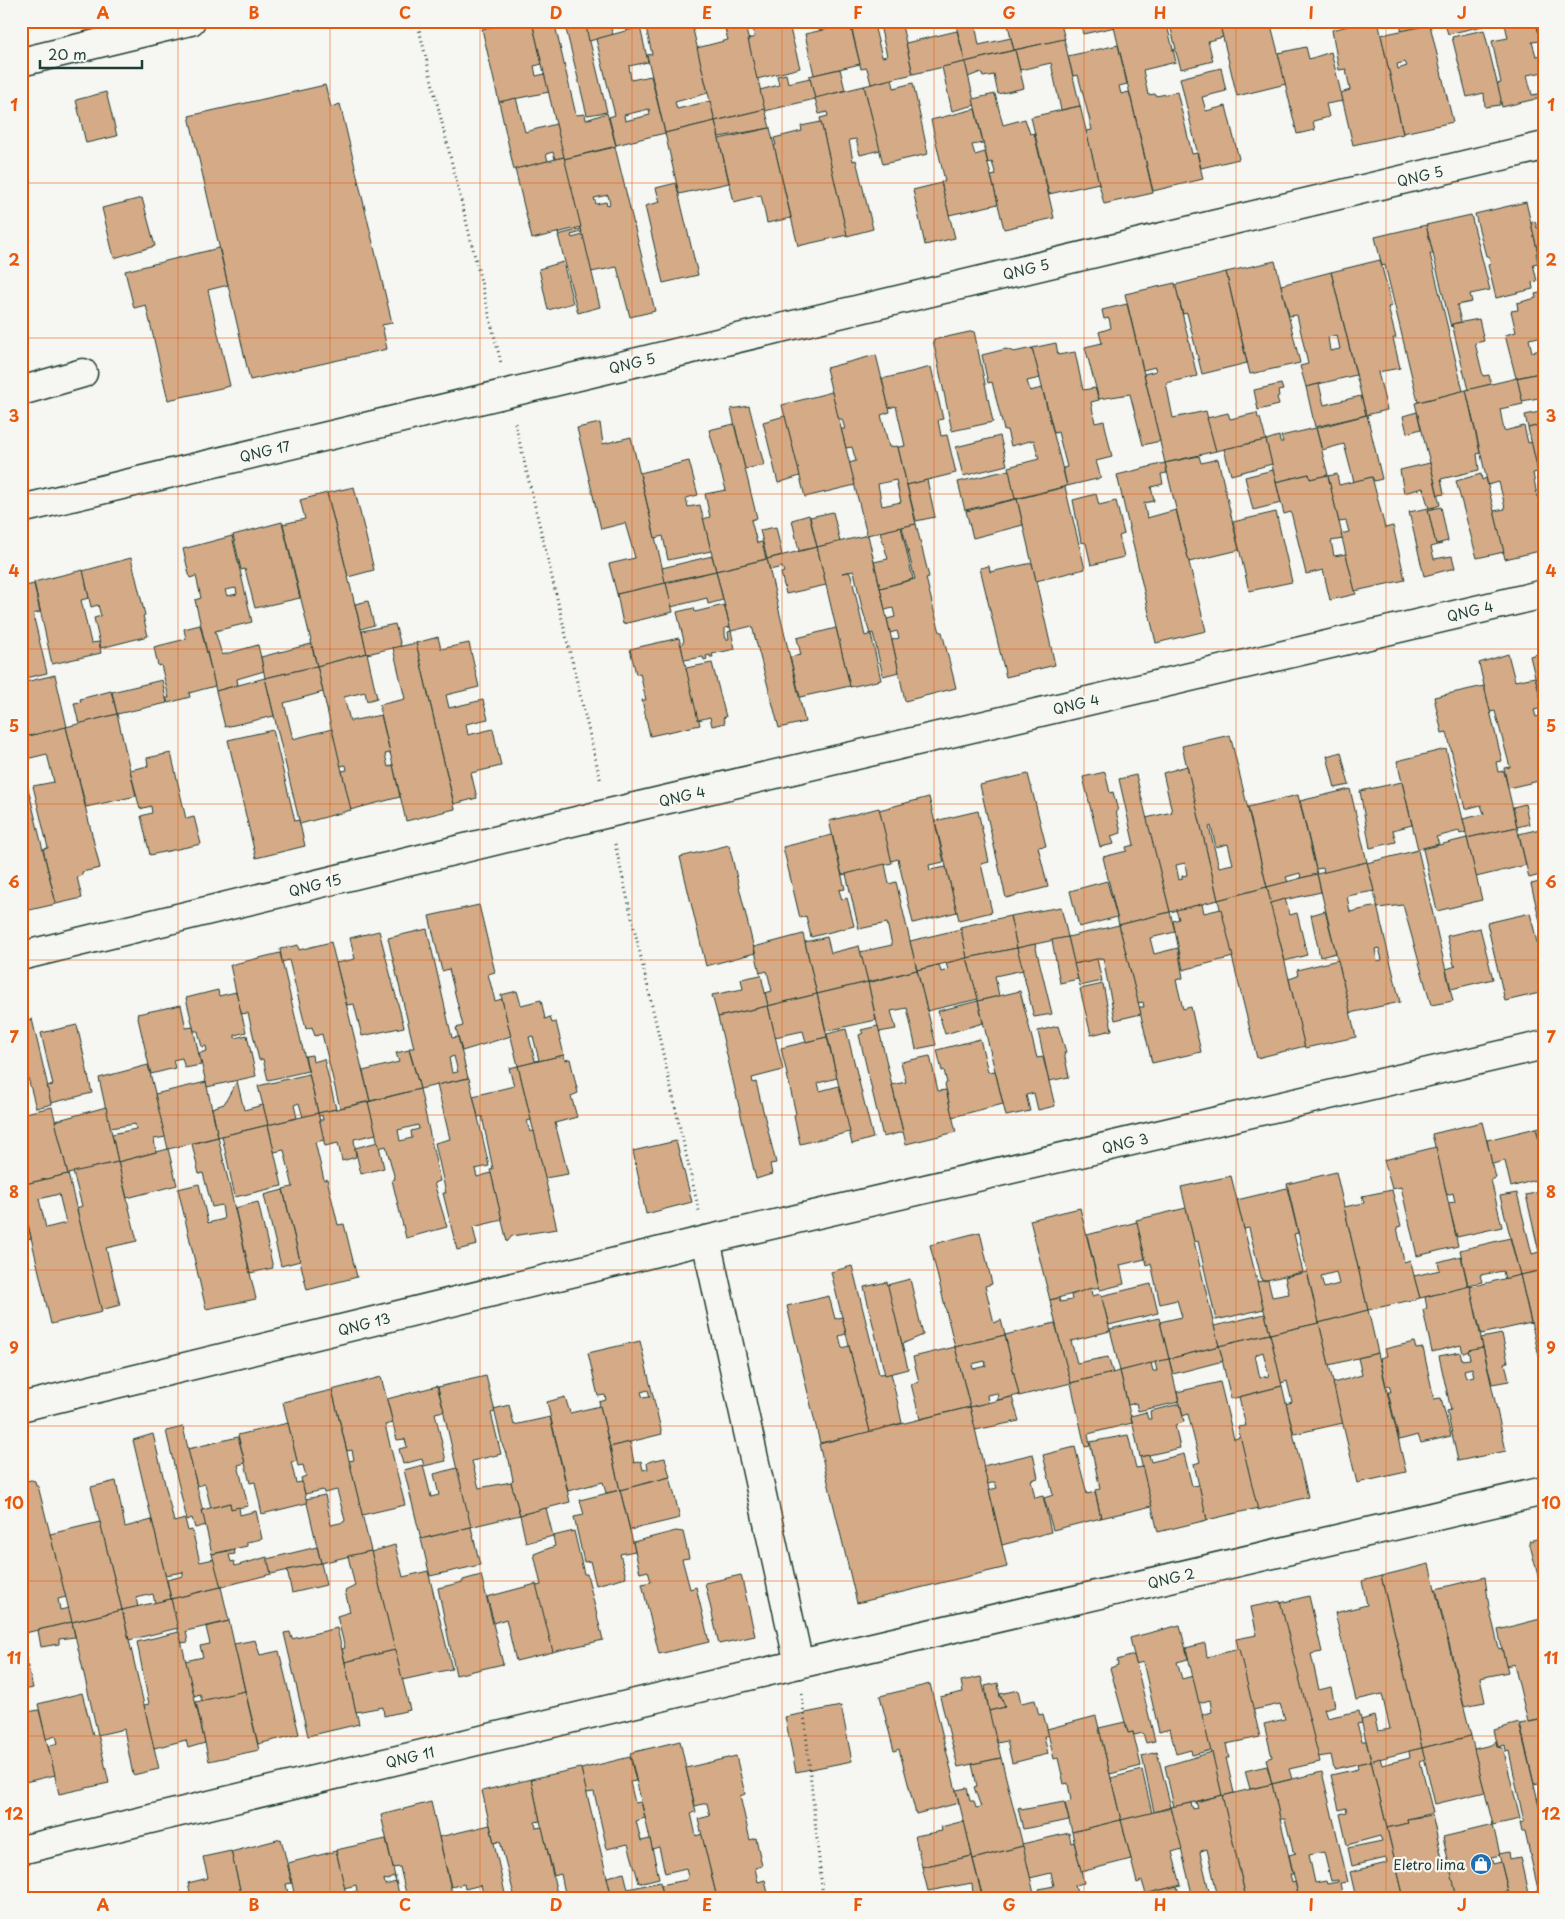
<svg xmlns="http://www.w3.org/2000/svg" width="1565" height="1919" viewBox="0 0 1565 1919" font-family="'Playpen Sans',sans-serif">
<rect width="100%" height="100%" fill="#f6f6f2"/>
<filter id="ink" filterUnits="userSpaceOnUse"><feTurbulence type="fractalNoise" baseFrequency=".02" numOctaves="2"/><feDisplacementMap in="SourceGraphic" scale="10" xChannelSelector="R" yChannelSelector="G"/><feConvolveMatrix kernelMatrix="1 2 1 2 8 2 1 2 1" color-interpolation-filters="sRGB"/></filter>
<g filter="url(#ink)">
<g fill="#d5ab87" stroke="#1f3d34" fill-rule="evenodd">
<path d="M520,21H532L542,64L534,66L536,76L545,74L549,92L499,102L482,29Z"/>
<path d="M532,21H554L576,115L585,114L586,120L607,113L616,146L564,159Z"/>
<path d="M564,21H585L607,112L587,115Z"/>
<path d="M585,21H629L610,25L613,35L589,41Z"/>
<path d="M639,21H691L708,93L675,102L677,109L710,101L715,121L665,133L647,55L652,54L645,23L639,24Z"/>
<path d="M723,21H744L765,109L715,121L697,48L728,40Z"/>
<path d="M751,21H788L800,68L757,79L748,39L755,37Z"/>
<path d="M850,21H873L882,57L887,56L879,21H901L913,74L871,84L867,68L861,69Z"/>
<path d="M955,21H986L975,24L979,45L1011,38L1014,50L965,62Z"/>
<path d="M1007,21H1060L1065,39L1014,50Z"/>
<path d="M1060,21H1114L1115,27L1083,34L1080,22L1062,27Z"/>
<path d="M1114,21H1138L1115,27Z"/>
<path d="M1138,21H1141L1142,25L1147,24V21H1166L1176,62L1143,70L1148,95L1155,94L1156,96L1177,92L1192,154L1197,153L1203,179L1153,191L1114,27Z"/>
<path d="M1166,21H1219L1223,37L1208,41L1213,61L1181,69L1176,52L1173,50L1176,49L1170,25L1167,26Z"/>
<path d="M1219,21H1270L1286,84L1237,96Z"/>
<path d="M1368,21H1378L1403,134L1353,145L1341,93L1350,90L1346,69L1339,70L1332,30Z"/>
<path d="M1399,21H1429L1430,25L1402,32Z"/>
<path d="M1444,21H1482L1483,26L1448,34Z"/>
<path d="M1516,21H1536L1540,41L1532,42L1536,56L1543,55L1544,72L1527,75L1532,95L1544,93V97L1502,107L1497,84L1501,83L1492,41L1508,38L1505,24Z"/>
<path d="M850,24L860,64L814,75L805,34Z"/>
<path d="M1430,25L1453,122L1403,133L1381,35ZM1405,62L1407,66L1398,69L1397,64Z"/>
<path d="M640,27L648,62L629,66L631,80L651,76L665,133L616,145L609,117L615,115L596,39ZM649,109L650,115L625,121L624,115Z"/>
<path d="M1484,30L1501,99L1500,105L1485,107L1484,93L1467,97L1452,37Z"/>
<path d="M957,31L965,62L913,74L906,43Z"/>
<path d="M1064,39L1080,106L1061,110L1051,63L1020,70L1015,50Z"/>
<path d="M1118,45L1127,84L1119,86L1121,94L1129,92L1131,99L1153,193L1104,204L1086,131L1092,130L1090,121L1078,75L1073,76L1068,56Z"/>
<path d="M1306,47L1309,59L1331,52L1343,101L1326,104L1329,117L1313,121L1315,130L1297,134L1278,53Z"/>
<path d="M1015,50L1024,88L998,94L994,75L983,77L981,72L968,77L965,62Z"/>
<path d="M965,62L975,105L952,111L942,67Z"/>
<path d="M1221,68L1226,91L1202,97L1206,111L1226,106L1239,159L1201,168L1180,78Z"/>
<path d="M840,69L845,90L815,99L809,76Z"/>
<path d="M786,74L788,83L810,78L815,99L765,111L760,90L779,85L777,76Z"/>
<path d="M892,79L894,88L913,83L928,154L883,164L864,86Z"/>
<path d="M325,85L331,107L340,104L392,323L382,325L387,349L250,380L189,116Z"/>
<path d="M864,86L880,150L860,155L856,139L849,140L853,161L856,160L873,229L847,236L820,118L828,116L827,112L819,114L815,98Z"/>
<path d="M106,92L117,136L86,143L76,100Z"/>
<path d="M995,94L1003,125L1025,119L1030,134L1034,133L1054,218L1004,229L991,176L996,175L992,162L988,163L973,99Z"/>
<path d="M516,98L525,132L556,124L564,157L555,159L553,152L546,154L548,161L514,170L499,102Z"/>
<path d="M1080,106L1099,183L1049,194L1031,117Z"/>
<path d="M765,109L770,128L719,137L715,121Z"/>
<path d="M975,109L983,143L972,145L975,155L985,152L998,204L949,215L941,182L945,181L931,120Z"/>
<path d="M715,121L729,183L679,194L665,133Z"/>
<path d="M821,122L847,235L798,246L774,146L776,145L774,138L802,131L801,126Z"/>
<path d="M770,128L791,218L767,223L761,195L734,202L719,139Z"/>
<path d="M615,147L655,311L630,317L617,267L591,272L564,159ZM608,195L610,204L607,205L606,202L596,204L594,198Z"/>
<path d="M564,157L581,227L532,239L515,169Z"/>
<path d="M676,183L698,275L663,283L645,206L660,202L656,188Z"/>
<path d="M941,183L955,238L925,245L913,190Z"/>
<path d="M142,198L155,246L114,258L102,208Z"/>
<path d="M1526,202L1538,253H1536L1538,263L1533,264L1537,281L1532,282L1533,289L1496,298L1488,265L1491,264L1489,256H1486L1475,214Z"/>
<path d="M1471,215L1490,290L1470,294L1472,302L1457,305L1461,322L1452,324L1451,327L1426,225Z"/>
<path d="M1535,221L1537,228L1544,226V255L1543,251L1538,253L1531,223Z"/>
<path d="M1426,225L1433,254H1430L1463,391L1418,402L1385,265L1382,266L1375,237Z"/>
<path d="M581,229L582,232L571,235L572,238L583,235L600,307L578,313L558,235Z"/>
<path d="M219,248L228,285L208,290L230,386L168,400L146,305L134,308L125,271Z"/>
<path d="M1380,260L1392,306L1388,307L1396,338H1393L1400,368L1378,372L1387,410L1366,415L1331,272Z"/>
<path d="M1275,261L1300,363L1250,374L1226,272Z"/>
<path d="M563,262L573,303L548,310L539,269Z"/>
<path d="M1226,272L1247,363L1202,374L1187,313L1183,314L1175,285Z"/>
<path d="M1331,272L1356,375L1306,387L1300,366L1308,364L1297,315L1289,316L1281,285ZM1337,335L1340,349L1330,351L1328,337Z"/>
<path d="M1175,283L1197,376L1166,383L1173,418L1206,411L1216,451L1165,463L1144,374L1156,371L1155,367L1143,370L1125,294Z"/>
<path d="M1544,292V336L1529,339L1532,352L1544,349V372L1516,378L1505,335L1516,332L1511,311L1518,310L1517,303L1536,298L1535,294Z"/>
<path d="M1127,304L1160,441L1143,445L1130,394L1099,399L1085,347L1102,343L1099,332L1111,328L1109,318L1104,319L1102,310Z"/>
<path d="M1479,319L1484,341L1475,343L1483,376L1489,375L1491,384L1468,390L1452,324Z"/>
<path d="M974,331L993,422L952,431L933,340Z"/>
<path d="M1056,343L1058,355L1075,352L1083,390L1095,388L1099,400L1091,402L1095,423L1104,421L1112,457L1096,461L1101,478L1067,486L1063,468L1067,467L1058,432L1054,433L1032,348Z"/>
<path d="M1032,348L1040,378L1027,381L1030,391L1042,388L1067,486L1015,499L1008,467L1039,459L1034,440L1011,446L1007,430H1004L992,382L988,383L982,355L1006,349L1014,352Z"/>
<path d="M876,355L890,412L881,415L889,447L897,446L898,447L916,524L867,535L849,463L856,461L852,447L846,448L841,429H845L842,419H838L826,368ZM896,480L901,502L882,506L878,484Z"/>
<path d="M931,367L943,419L938,420L941,436L947,435L956,473L907,485L898,447L905,446L896,406L889,408L882,379Z"/>
<path d="M1544,372V397L1522,401L1517,378Z"/>
<path d="M1517,378L1523,404L1500,409L1504,431L1524,426L1528,443L1532,442L1538,472L1533,473L1536,490L1539,501L1544,500V550L1505,559L1494,511L1505,509L1503,498L1499,482L1488,485L1466,390Z"/>
<path d="M1281,384L1283,390L1278,391L1279,396L1277,397L1279,405L1258,410L1254,390Z"/>
<path d="M1319,384L1324,405L1361,396L1366,415L1315,427L1306,387Z"/>
<path d="M1466,390L1480,453L1477,454L1479,470L1441,479L1444,494L1438,495L1415,403Z"/>
<path d="M832,392L855,485L805,497L782,405Z"/>
<path d="M749,406L764,465L745,469L731,409Z"/>
<path d="M1544,411V424L1528,428L1525,415Z"/>
<path d="M1417,412L1421,429L1407,433L1403,416Z"/>
<path d="M1228,413L1230,419L1257,413L1258,418H1260L1266,440L1216,451L1207,418Z"/>
<path d="M1367,415L1382,479L1374,481L1372,477L1354,482L1344,444L1322,450L1316,428Z"/>
<path d="M785,416L800,476L778,483L763,422Z"/>
<path d="M600,423L603,444L631,437L666,583L617,594L609,564L635,558L634,554L625,523L601,529L577,428Z"/>
<path d="M734,424L757,518L751,520L757,543L762,542L766,559L716,571L703,519L710,517L705,494L726,490L709,430Z"/>
<path d="M1544,424V496L1528,428Z"/>
<path d="M1316,428L1328,475L1310,479L1309,474L1276,482L1266,440L1279,436L1280,442H1283L1281,436Z"/>
<path d="M1000,436L1007,465L963,476L956,447Z"/>
<path d="M1266,440L1272,464L1231,475L1224,449Z"/>
<path d="M1199,456L1201,463L1218,459L1239,550L1189,562L1165,463Z"/>
<path d="M689,461L698,495L686,498L688,507L700,505L711,551L668,560L663,536L655,538L640,473Z"/>
<path d="M1165,463L1167,473L1161,474L1163,484L1151,487L1154,501L1144,503L1147,518L1176,510L1206,631L1156,643L1117,475Z"/>
<path d="M1430,463L1440,505L1429,509L1423,488L1404,493L1400,470Z"/>
<path d="M1009,470L1015,499L965,510L958,482Z"/>
<path d="M1273,470L1281,503L1253,510L1245,477Z"/>
<path d="M1309,474L1310,479L1328,475L1343,539L1331,541L1334,556L1346,554L1356,594L1330,600L1323,570L1306,574L1291,512L1284,514L1276,482Z"/>
<path d="M1337,474L1339,485L1372,477L1385,528L1393,526L1405,580L1355,591L1341,534L1349,532L1346,521L1339,522L1328,476Z"/>
<path d="M1481,474L1482,480L1486,478L1504,552L1477,558L1456,481Z"/>
<path d="M927,480L935,517L916,521L907,485Z"/>
<path d="M354,487L374,570L348,577L327,493Z"/>
<path d="M1065,487L1085,569L1036,581L1017,499Z"/>
<path d="M327,493L367,653L317,666L283,524L305,519L300,500Z"/>
<path d="M1096,494L1099,505L1116,501L1124,534L1119,536L1124,557L1091,565L1086,543L1081,542L1073,500Z"/>
<path d="M1017,499L1023,525L973,538L966,511Z"/>
<path d="M1434,507V509L1428,510L1436,544H1442L1431,547L1434,559L1452,556L1455,568L1424,576L1409,512Z"/>
<path d="M1441,507L1448,541L1436,544L1428,510Z"/>
<path d="M833,512L840,542L817,547L810,517Z"/>
<path d="M1276,512L1292,582L1249,591L1233,522Z"/>
<path d="M809,515L817,547L799,551L792,520Z"/>
<path d="M282,522L300,598L255,608L245,569L241,570L233,535Z"/>
<path d="M916,524L929,577L926,578L934,611L940,632H942L956,688L905,701L892,640L899,638L897,631L890,633L887,619L895,617L893,608L885,610L880,588L915,579L902,527Z"/>
<path d="M776,527L782,555L767,559L760,530Z"/>
<path d="M901,527L913,579L880,588L874,562L888,559L880,532Z"/>
<path d="M868,535L899,672L883,676L873,633L870,634L862,608L854,571L842,573L849,572L851,575L865,636L871,634L881,680L850,687L817,547Z"/>
<path d="M232,536L252,622L215,631L222,655L258,645L264,671L237,679L238,685L216,691L195,600L201,598L196,576L190,578L183,549ZM236,588L237,594L227,596L225,590Z"/>
<path d="M817,547L826,585L786,594L781,573L784,572L782,567L770,570L767,559Z"/>
<path d="M712,556L716,571L665,582L662,568Z"/>
<path d="M131,558L145,615L143,616L148,636L101,648L94,618L101,616L98,605L91,607L83,571Z"/>
<path d="M767,559L805,722L779,728L752,626L731,631L716,571Z"/>
<path d="M1032,563L1055,665L1006,677L980,568L989,566L990,572Z"/>
<path d="M83,570L89,598L81,600L91,643L99,642L101,653L52,664L34,582Z"/>
<path d="M716,571L723,600L708,604L707,598L671,607L666,583Z"/>
<path d="M666,583L673,612L623,624L617,594Z"/>
<path d="M34,584L40,612L33,614L47,673L21,679V587Z"/>
<path d="M368,601L374,625L361,629L355,604Z"/>
<path d="M724,605L730,627L725,628V635L726,639H729L728,632L731,631L735,649L712,654L713,657H710V655L706,656L707,659L704,660L703,657L684,660L681,645L684,641L677,612L694,608L695,612Z"/>
<path d="M395,624L401,646L367,654L362,631Z"/>
<path d="M200,625L215,686L189,693L190,697L168,703L166,698H169L161,665L158,666L154,647L186,639L184,629Z"/>
<path d="M836,628L850,686L800,697L790,657L801,655L797,638Z"/>
<path d="M438,637L441,649L469,643L479,687L446,695L449,708L483,700L488,719L466,724L468,735L493,729L501,766L471,773L477,798L454,804L416,643Z"/>
<path d="M679,638L700,725L650,736L642,700H646L640,673L636,674L630,649Z"/>
<path d="M416,643L455,809L406,821L379,705L405,699L393,648Z"/>
<path d="M311,644L317,666L265,678L261,657Z"/>
<path d="M1544,652V713L1530,656Z"/>
<path d="M367,653L377,698L367,701L365,692L344,697L350,721L381,715L390,753L385,754L388,767L393,765L400,797L350,810L342,771L347,770L346,765L340,766L317,666Z"/>
<path d="M1508,654L1515,681L1535,677L1543,708L1534,710L1536,717L1544,715V782L1543,780L1508,788L1504,768L1510,767L1495,711L1490,712L1479,663Z"/>
<path d="M712,663L726,717L723,718L725,723L712,726L710,717L698,720L686,668Z"/>
<path d="M317,666L323,692L284,703L293,739L332,729L351,810L300,824L265,678Z"/>
<path d="M55,675L67,727L21,738V683Z"/>
<path d="M265,678L274,716L225,727L216,691Z"/>
<path d="M162,680L167,703L117,714L112,692Z"/>
<path d="M1484,686L1502,761L1496,762L1498,772L1504,771L1517,827L1467,838L1463,819L1484,814L1481,805L1465,809L1447,732L1442,733L1434,697Z"/>
<path d="M111,691L117,714L79,724L74,703L81,702L80,699Z"/>
<path d="M117,714L136,796L86,807L66,727Z"/>
<path d="M66,727L100,868L82,872V875L77,877L82,898L56,904L43,849L48,848L33,786L54,782L47,754L22,760L21,738Z"/>
<path d="M273,730L295,821L299,820L305,846L256,858L228,740Z"/>
<path d="M1230,735L1267,887L1218,900L1182,746ZM1211,826L1216,847L1228,844L1233,864L1219,867L1209,827Z"/>
<path d="M1446,749L1466,832L1460,834L1459,831L1436,837L1439,844L1418,849L1397,761Z"/>
<path d="M1341,752L1349,785L1335,788L1327,756Z"/>
<path d="M171,753L186,819L194,817L201,844L150,855L141,816L152,813L151,806L140,809L130,770L148,766L147,758Z"/>
<path d="M1187,766L1218,900L1170,912L1146,818L1172,812L1163,773ZM1185,863L1187,875L1182,876V879L1179,880L1176,865Z"/>
<path d="M1105,772L1110,793L1113,792L1118,811H1116L1121,833L1111,836L1114,844L1100,847L1083,777Z"/>
<path d="M1028,774L1046,846L1038,847L1048,887L1006,898L980,785Z"/>
<path d="M1136,775L1170,912L1119,925L1103,857L1127,851L1126,847L1134,845L1119,779Z"/>
<path d="M1402,782L1412,825L1393,830L1396,842L1370,848L1360,791Z"/>
<path d="M27,784L56,904L21,912V785Z"/>
<path d="M1543,787H1544V812L1539,790Z"/>
<path d="M1350,789L1367,862L1324,873L1323,868L1316,869L1300,801Z"/>
<path d="M1298,795L1317,874L1301,878L1300,873L1286,877L1288,882L1267,887L1248,807Z"/>
<path d="M929,797L944,862L929,865L930,870L946,867L957,912L913,923L898,859L891,861L879,810Z"/>
<path d="M1525,804L1529,824L1517,827L1513,807Z"/>
<path d="M879,808L892,863L842,875L829,821Z"/>
<path d="M978,811L989,862L981,864L992,912L959,920L935,821Z"/>
<path d="M1517,827L1526,865L1476,877L1467,838Z"/>
<path d="M1544,828V874L1529,878L1519,834Z"/>
<path d="M832,835L845,889L839,890L842,900L847,898L854,926L811,937L806,916L800,918L783,847Z"/>
<path d="M1467,838L1482,900L1437,911L1423,849Z"/>
<path d="M729,845L755,953L706,966L680,857Z"/>
<path d="M1418,850L1453,1001L1431,1005L1403,905L1378,908L1367,863Z"/>
<path d="M1367,862L1374,891L1347,896L1350,912L1377,906L1400,1002L1350,1013L1317,874ZM1379,948L1382,960L1377,961L1375,949Z"/>
<path d="M885,864L889,884L896,882L917,970L868,982L860,952L892,945L887,923L859,929L846,874Z"/>
<path d="M1317,874L1321,892L1270,903L1267,887Z"/>
<path d="M1107,881L1117,917L1079,927L1070,891Z"/>
<path d="M1544,881V938L1531,884Z"/>
<path d="M1267,887L1305,1046L1257,1058L1218,900Z"/>
<path d="M1285,899L1290,915L1297,913L1307,955L1285,961L1270,903Z"/>
<path d="M1202,904L1204,913L1221,909L1233,957L1183,970L1173,921L1179,919L1176,910Z"/>
<path d="M479,905L495,972L488,974L495,1001L502,999L511,1036L462,1051L456,1028L463,1026L449,969L442,971L429,916Z"/>
<path d="M1061,907L1068,937L1017,948L1010,916Z"/>
<path d="M1325,911L1336,953L1320,957L1311,915Z"/>
<path d="M1170,912L1175,932L1150,938L1154,954L1178,948L1183,978L1176,980L1183,1009L1191,1007L1201,1052L1152,1063L1139,1007H1144L1143,1002L1138,1003L1119,925Z"/>
<path d="M1530,913L1542,963H1544V992L1505,1001L1487,923Z"/>
<path d="M1010,916L1017,948L967,958L960,927Z"/>
<path d="M1119,925L1141,1014L1115,1020L1103,958L1074,964L1068,937Z"/>
<path d="M1480,928L1493,979L1451,989L1446,969L1456,966L1454,965L1447,936Z"/>
<path d="M427,929L452,1038L458,1037L468,1078L420,1089L409,1048H414L388,938ZM454,1056L458,1072L452,1073L449,1058Z"/>
<path d="M961,929L967,958L917,970L910,941Z"/>
<path d="M379,931L404,1027L362,1036L354,1004L347,1005L336,963L355,959L350,938Z"/>
<path d="M803,934L817,994L768,1006L765,993L772,991L767,971L760,973L754,947Z"/>
<path d="M827,937L831,953L859,946L868,982L817,994L805,942Z"/>
<path d="M1068,937L1078,979L1060,983L1052,940Z"/>
<path d="M331,942L370,1101L340,1108L322,1034L315,1036L312,1027L306,1029L289,960L282,962L280,949L298,945L299,950Z"/>
<path d="M1035,944L1052,1014L1034,1017L1017,948Z"/>
<path d="M1017,948L1023,970L995,976L999,996L978,1001L967,958Z"/>
<path d="M280,953L308,1071L268,1080L263,1059L259,1060L248,1013L241,1014L230,965Z"/>
<path d="M967,958L978,999L927,1011L917,970L939,965L941,972L948,970L946,963Z"/>
<path d="M1097,959L1102,981L1080,986L1074,964Z"/>
<path d="M1338,960L1356,1037L1305,1048L1289,979L1298,976L1297,970Z"/>
<path d="M917,970L936,1045L916,1049L907,1008L891,1011L896,1029L879,1032L868,983Z"/>
<path d="M761,975L768,1006L718,1017L712,995L743,989L741,979Z"/>
<path d="M868,982L876,1020L826,1031L817,994Z"/>
<path d="M1103,984L1112,1030L1091,1035L1080,989Z"/>
<path d="M218,990L219,996L236,992L246,1032L235,1035V1038L247,1035L256,1076L207,1087L199,1053L207,1051L206,1046L202,1047L198,1031H194L186,998Z"/>
<path d="M517,991L521,1005L541,1000L545,1019L550,1017L552,1023L556,1022L564,1055L518,1066L501,995ZM533,1036L539,1060L535,1061L529,1037Z"/>
<path d="M1020,991L1037,1058L1043,1057L1055,1106L1038,1110L1034,1093L1026,1095L1030,1111L1006,1116L978,1001Z"/>
<path d="M817,994L827,1037L806,1042L803,1031L775,1037L768,1006Z"/>
<path d="M978,1001L983,1023L945,1034L938,1011Z"/>
<path d="M181,1005L186,1028L193,1027L201,1065L185,1068L182,1058L173,1060L175,1068L151,1074L137,1014Z"/>
<path d="M768,1006L783,1070L752,1078L753,1083L756,1082L776,1163L770,1164L772,1174L756,1179L718,1017Z"/>
<path d="M32,1019L52,1104L36,1108L21,1051V1022Z"/>
<path d="M77,1025L92,1093L51,1103L47,1086L53,1085L41,1033Z"/>
<path d="M878,1026L903,1132L883,1137L859,1035L863,1033L861,1030Z"/>
<path d="M1058,1026L1066,1052L1064,1053L1069,1077L1049,1081L1038,1031Z"/>
<path d="M846,1029L873,1138L852,1144L827,1034Z"/>
<path d="M827,1037L837,1078L818,1083L820,1091L839,1086L850,1132L800,1144L794,1115L796,1114L781,1048Z"/>
<path d="M980,1039L988,1072L995,1071L1003,1104L952,1117L945,1084L947,1083L944,1070L942,1071L937,1050Z"/>
<path d="M409,1050L420,1089L370,1101L363,1071L399,1062L396,1053Z"/>
<path d="M312,1055L313,1062L324,1059L336,1109L318,1113L305,1056Z"/>
<path d="M564,1055L565,1060L570,1059L578,1093L571,1096L577,1117L555,1123L568,1174L545,1178L518,1066Z"/>
<path d="M930,1056L938,1091L946,1090L956,1132L906,1144L892,1085L906,1082L901,1062Z"/>
<path d="M148,1065L166,1137L154,1139L156,1152L118,1162L112,1134L136,1129L135,1124L110,1128L99,1078Z"/>
<path d="M518,1066L531,1120L527,1121L530,1132L534,1131L557,1229L512,1236L507,1242L490,1170L493,1169L482,1116L478,1117L473,1096L514,1086L509,1068Z"/>
<path d="M309,1074L318,1113L303,1117L299,1103L294,1105L297,1118L268,1125L258,1086Z"/>
<path d="M469,1078L489,1166L475,1169L477,1177L491,1173L502,1220L473,1227L477,1245L457,1250L443,1193H446L435,1143L450,1139L437,1085Z"/>
<path d="M237,1081L244,1110L263,1105L268,1125L218,1137L212,1108L224,1104Z"/>
<path d="M206,1082L218,1137L168,1149L155,1094Z"/>
<path d="M420,1089L440,1181L434,1183L447,1227L406,1238L392,1180L395,1179L386,1146L379,1148L368,1102ZM418,1125L419,1129L411,1131L412,1138L400,1141L398,1130Z"/>
<path d="M368,1102L376,1134L354,1139L356,1157L342,1161L338,1143L325,1146L319,1120H323L322,1115L319,1116L318,1113Z"/>
<path d="M52,1107L68,1174L21,1185V1114Z"/>
<path d="M106,1107L118,1162L68,1174L55,1121Z"/>
<path d="M318,1113L324,1140L315,1142L324,1180L327,1179L338,1225L344,1224L357,1277L307,1290L283,1189L293,1187L284,1150L274,1152L268,1125Z"/>
<path d="M1482,1122L1496,1178L1491,1180L1502,1227L1457,1237L1448,1203L1455,1202L1453,1193L1447,1195L1432,1134Z"/>
<path d="M268,1125L282,1186L235,1197L222,1136Z"/>
<path d="M1544,1126V1161L1536,1128Z"/>
<path d="M1536,1128L1542,1153L1537,1155L1542,1178L1511,1187L1505,1161L1492,1164L1487,1140Z"/>
<path d="M218,1137L256,1299L206,1309L178,1189L199,1184L208,1223L224,1219L222,1205L212,1207L203,1173L199,1174L192,1144Z"/>
<path d="M676,1141L692,1202L646,1214L633,1151Z"/>
<path d="M378,1142L384,1168L361,1174L355,1148Z"/>
<path d="M1436,1147L1458,1246L1417,1256L1401,1187L1392,1189L1384,1160Z"/>
<path d="M168,1149L177,1185L127,1198L118,1162Z"/>
<path d="M118,1162L137,1241L106,1248L120,1305L101,1310L79,1219L77,1208L82,1206L73,1172Z"/>
<path d="M1336,1172L1368,1310L1319,1323L1287,1184ZM1336,1272L1339,1284L1324,1288L1321,1276Z"/>
<path d="M68,1174L102,1312L51,1324L21,1194V1185ZM59,1194L66,1223L46,1228L39,1199Z"/>
<path d="M1231,1176L1264,1309L1216,1320L1198,1241L1194,1242L1181,1187Z"/>
<path d="M1287,1188L1298,1233L1294,1234L1303,1272L1262,1281L1249,1228L1244,1229L1237,1200Z"/>
<path d="M283,1190L300,1261L281,1266L264,1195Z"/>
<path d="M1392,1190L1401,1226L1397,1227L1404,1262L1410,1260L1420,1298L1368,1310L1344,1207L1364,1203L1362,1196Z"/>
<path d="M1544,1191V1270L1520,1275L1500,1196L1517,1193L1532,1254L1539,1252L1526,1195Z"/>
<path d="M21,1194L31,1238L21,1241V1211L24,1210L23,1206L21,1207Z"/>
<path d="M258,1202L273,1268L250,1273L235,1208Z"/>
<path d="M1080,1208L1099,1287L1050,1300L1030,1220Z"/>
<path d="M1186,1208L1219,1346L1169,1359L1160,1322L1182,1317L1177,1300L1160,1304L1151,1263L1147,1265L1136,1220Z"/>
<path d="M1137,1222L1145,1259L1120,1265L1124,1284L1100,1290L1087,1235Z"/>
<path d="M980,1232L992,1284L985,1286L994,1323L1001,1320L1005,1335L955,1347L930,1245Z"/>
<path d="M1510,1238L1520,1275L1505,1279L1503,1271L1480,1275L1482,1282L1468,1285L1460,1250Z"/>
<path d="M1461,1256L1468,1287L1420,1298L1414,1276L1440,1270L1438,1262Z"/>
<path d="M852,1266L879,1374L891,1373L902,1423L870,1432L831,1272Z"/>
<path d="M1544,1270V1377L1520,1275Z"/>
<path d="M1307,1272L1319,1323L1270,1334L1257,1282L1268,1280L1272,1297L1289,1294L1285,1277Z"/>
<path d="M1520,1275L1531,1323L1481,1334L1470,1287Z"/>
<path d="M910,1279L923,1335L902,1344L887,1285Z"/>
<path d="M887,1282L908,1369L885,1375L864,1287Z"/>
<path d="M1151,1284L1158,1313L1109,1325L1101,1296Z"/>
<path d="M1470,1286L1483,1347L1463,1353L1461,1345L1432,1352L1423,1310L1427,1308L1425,1297Z"/>
<path d="M1091,1288L1092,1296L1101,1294L1110,1331L1071,1341L1077,1363L1108,1357L1113,1373L1070,1383L1050,1300L1059,1298L1060,1302L1072,1300L1071,1295Z"/>
<path d="M829,1296L835,1319L842,1317L846,1334L839,1336L842,1348L849,1346L870,1432L820,1443L787,1306Z"/>
<path d="M1368,1310L1378,1353L1329,1365L1319,1323Z"/>
<path d="M1265,1314L1270,1334L1219,1346L1214,1326Z"/>
<path d="M1159,1318L1169,1359L1120,1371L1110,1329Z"/>
<path d="M1055,1323L1071,1383L1019,1396L1005,1335Z"/>
<path d="M1319,1323L1343,1423L1294,1434L1286,1404L1292,1402L1287,1381L1281,1383L1270,1334Z"/>
<path d="M1270,1334L1282,1386L1231,1399L1219,1346ZM1263,1352L1269,1376L1260,1378L1255,1355Z"/>
<path d="M1502,1334L1508,1362L1505,1363L1509,1381L1492,1384L1481,1338Z"/>
<path d="M1005,1335L1019,1395L998,1400L997,1393L987,1395L988,1403L970,1407L955,1347ZM985,1361L986,1366L973,1369L972,1364Z"/>
<path d="M640,1341L662,1434L610,1447L599,1402L606,1400L605,1395L598,1396L588,1353ZM648,1390L650,1397L643,1398L641,1392Z"/>
<path d="M1414,1342L1416,1349L1423,1348L1434,1399L1441,1398L1451,1436L1421,1443L1418,1435L1399,1440L1388,1392H1391L1389,1385L1386,1386L1380,1358L1387,1356L1385,1349Z"/>
<path d="M1219,1346L1223,1361L1173,1374L1169,1359Z"/>
<path d="M955,1347L970,1407L920,1419L911,1384L919,1382L913,1357Z"/>
<path d="M1483,1347L1506,1451L1458,1461L1447,1411L1451,1410L1439,1356L1460,1352L1462,1360L1470,1359L1468,1350ZM1472,1368L1474,1376L1466,1378L1464,1370Z"/>
<path d="M1378,1353L1406,1472L1357,1483L1333,1383L1362,1375L1358,1358Z"/>
<path d="M1169,1359L1179,1402L1138,1411L1136,1403L1128,1405L1120,1371L1151,1363L1153,1371H1157L1155,1362Z"/>
<path d="M1120,1371L1132,1423L1088,1434L1090,1446L1085,1447L1071,1383Z"/>
<path d="M486,1376L495,1412L491,1413L501,1454L472,1461L479,1488L511,1482L520,1515L470,1527L438,1387Z"/>
<path d="M381,1377L393,1423L385,1425L405,1505L362,1515L349,1461L354,1460L352,1450L347,1451L332,1390Z"/>
<path d="M1220,1382L1234,1439L1241,1437L1258,1508L1207,1520L1194,1464L1200,1462L1188,1414L1183,1416L1177,1392Z"/>
<path d="M437,1386L444,1411L435,1413L446,1461L424,1466L422,1459L403,1464L399,1449L407,1447L405,1439L397,1440L387,1399Z"/>
<path d="M1282,1386L1308,1497L1258,1510L1238,1427L1246,1426L1239,1397Z"/>
<path d="M332,1390L371,1551L321,1563L306,1499L325,1495L331,1525L344,1522L345,1520L337,1490L324,1493L323,1490L305,1494L301,1478L306,1476L303,1465L298,1466L283,1402Z"/>
<path d="M565,1397L570,1413L600,1406L620,1490L606,1493L603,1482L568,1491L547,1402Z"/>
<path d="M1012,1397L1019,1421L975,1430L970,1407Z"/>
<path d="M1180,1404L1184,1422L1175,1425L1180,1448L1140,1457L1131,1416L1146,1412L1148,1419H1151L1150,1411Z"/>
<path d="M509,1405L514,1425L550,1417L570,1502L520,1515L511,1482L513,1480L509,1460L503,1447L494,1409Z"/>
<path d="M970,1407L1007,1567L857,1603L819,1444Z"/>
<path d="M288,1423L297,1461L291,1462L296,1483L302,1482L307,1503L262,1514L255,1482L250,1483L238,1435Z"/>
<path d="M183,1427L206,1525L195,1528L192,1518L187,1520L166,1431Z"/>
<path d="M153,1434L174,1522L185,1519L188,1531L192,1530L200,1562L214,1559L221,1587L171,1599L167,1580L183,1576V1572L165,1575L133,1440Z"/>
<path d="M1128,1435L1136,1468L1143,1467L1152,1506L1101,1518L1095,1490L1100,1489L1090,1442Z"/>
<path d="M238,1437L245,1463L238,1465L248,1506L231,1509L230,1503L211,1508L205,1484L197,1486L188,1449Z"/>
<path d="M630,1442L634,1463L641,1461L643,1470L648,1469L647,1463L651,1461L665,1458L670,1477L620,1490L610,1447Z"/>
<path d="M1075,1447L1087,1494L1095,1492L1101,1518L1053,1530L1044,1498L1053,1495L1043,1455Z"/>
<path d="M1033,1454L1038,1478L1031,1480L1035,1498L1043,1496L1051,1532L1002,1545L989,1490L997,1488L995,1482L988,1484L983,1466Z"/>
<path d="M1184,1454L1192,1486L1199,1485L1207,1520L1158,1532L1140,1457L1149,1455L1151,1462Z"/>
<path d="M423,1465L431,1497L439,1495L434,1474L457,1468L471,1527L421,1539L404,1470Z"/>
<path d="M670,1477L680,1518L630,1530L620,1490Z"/>
<path d="M31,1480L35,1481L36,1486H38L66,1597L58,1599L60,1610L69,1608L72,1622L21,1634V1482Z"/>
<path d="M116,1481L125,1527L152,1520L171,1599L155,1603L153,1594L136,1598L138,1607L122,1610L91,1487Z"/>
<path d="M620,1490L635,1551L620,1554L626,1577L596,1585L590,1561L584,1562L574,1517L584,1515L580,1500Z"/>
<path d="M230,1503L231,1509L239,1507L240,1515L256,1511L262,1539L247,1542V1546L212,1554L202,1510Z"/>
<path d="M546,1508L553,1536L526,1543L520,1515Z"/>
<path d="M100,1522L122,1610L72,1622L50,1534Z"/>
<path d="M471,1527L480,1565L430,1576L421,1539Z"/>
<path d="M574,1531L584,1574H587L603,1640L552,1652L536,1586L541,1585L534,1554L555,1546L553,1536Z"/>
<path d="M676,1531L683,1532L689,1558L682,1559L690,1589L696,1587L709,1642L659,1654L642,1584L651,1582L648,1571L640,1573L633,1542Z"/>
<path d="M1544,1537V1599L1529,1541Z"/>
<path d="M395,1545L403,1577L428,1571L452,1669L402,1680L371,1552Z"/>
<path d="M317,1547L321,1563L271,1574L267,1559Z"/>
<path d="M234,1550L235,1554L229,1555L231,1562L234,1561L235,1566L267,1557L271,1574L221,1587L212,1554Z"/>
<path d="M371,1551L395,1650L345,1662L342,1649L345,1648L337,1616L350,1612L345,1591L355,1586L348,1556Z"/>
<path d="M321,1563L326,1585L292,1593L287,1570Z"/>
<path d="M1429,1564L1471,1736L1422,1748L1381,1576Z"/>
<path d="M481,1575L503,1664L456,1675L438,1588L463,1582V1580Z"/>
<path d="M741,1575L755,1636L719,1644L705,1583Z"/>
<path d="M1381,1576L1422,1748L1371,1761L1361,1720L1374,1716L1378,1731L1390,1729L1382,1694L1356,1700L1335,1613L1367,1605L1362,1581Z"/>
<path d="M1485,1577L1489,1607L1499,1649L1502,1648L1508,1672L1480,1678L1485,1702L1464,1706L1436,1589Z"/>
<path d="M536,1584L553,1652L516,1661L506,1619L494,1623L487,1597Z"/>
<path d="M221,1587L229,1621L186,1631L188,1642L181,1643L171,1599Z"/>
<path d="M1309,1596L1322,1652L1311,1654L1319,1690L1331,1687L1335,1706L1324,1709L1327,1718L1359,1711L1362,1723L1357,1724L1362,1741H1366L1371,1761L1334,1769L1331,1755L1318,1757L1280,1603Z"/>
<path d="M171,1599L178,1628L129,1640L122,1610Z"/>
<path d="M1280,1601L1320,1762L1289,1769L1292,1779L1272,1784L1266,1759L1272,1757L1264,1724L1285,1719L1280,1704L1253,1710L1236,1639L1257,1635L1251,1607Z"/>
<path d="M122,1610L159,1769L133,1775L124,1729L98,1735L72,1622Z"/>
<path d="M1544,1618V1719L1528,1722L1514,1664L1506,1666L1498,1630Z"/>
<path d="M229,1621L245,1691L202,1701L200,1694L194,1696L185,1661L203,1657L200,1646L210,1644L206,1627Z"/>
<path d="M72,1622L75,1637L59,1639V1644L41,1647L38,1630Z"/>
<path d="M1180,1625L1188,1659L1177,1662L1182,1679L1193,1676L1211,1750L1192,1755L1191,1750L1176,1754L1170,1729L1159,1732L1143,1662L1136,1664L1130,1638Z"/>
<path d="M337,1628L359,1724L308,1736L284,1633L290,1632L292,1639Z"/>
<path d="M179,1632L205,1743L188,1748L186,1740L154,1748L144,1705L149,1704L137,1642Z"/>
<path d="M21,1638L33,1688L21,1691Z"/>
<path d="M255,1640L260,1655L279,1651L299,1734L258,1744L234,1644Z"/>
<path d="M1205,1643L1207,1657L1239,1649L1260,1737L1226,1744L1229,1758H1226L1234,1793L1222,1796L1202,1715L1212,1712L1210,1700L1199,1703L1186,1648Z"/>
<path d="M395,1650L410,1710L384,1716L383,1707L356,1712L345,1662Z"/>
<path d="M1134,1655L1155,1741L1146,1743L1143,1733L1134,1735L1133,1732L1128,1733L1110,1668L1118,1665L1117,1660Z"/>
<path d="M981,1677L1001,1758L958,1767L940,1697L963,1692L961,1681Z"/>
<path d="M998,1683L1000,1698L1003,1697L1005,1707L989,1711L985,1686Z"/>
<path d="M930,1684L959,1803L916,1814L899,1749L894,1751L880,1696Z"/>
<path d="M1018,1690L1021,1703L1035,1700L1039,1715L1043,1714L1049,1735L1044,1736L1048,1754L1012,1763L1007,1741L997,1743L989,1711L1005,1707L1000,1694Z"/>
<path d="M245,1691L259,1750L209,1761L196,1702Z"/>
<path d="M82,1693L93,1735L98,1734L109,1783L59,1794L48,1746L58,1743L56,1736L46,1739L38,1704Z"/>
<path d="M841,1706L852,1761L796,1772L785,1717Z"/>
<path d="M39,1710L55,1775L21,1783V1713Z"/>
<path d="M1096,1716L1121,1820L1072,1832L1065,1803L1071,1801L1068,1783L1064,1784L1058,1758L1054,1759L1047,1729Z"/>
<path d="M1544,1719V1782L1534,1784L1520,1724Z"/>
<path d="M1125,1722L1128,1733L1133,1732L1141,1766L1110,1774L1099,1728Z"/>
<path d="M1519,1723L1544,1825L1543,1898H1540L1525,1832H1522L1520,1823L1524,1822L1509,1751L1506,1752L1505,1745L1498,1747L1494,1730Z"/>
<path d="M1471,1736L1485,1792L1435,1804L1422,1748Z"/>
<path d="M680,1741L696,1812L691,1813L696,1836L702,1834L717,1898H664L661,1885L686,1880L688,1877L686,1868L665,1873L659,1847L652,1849L650,1839L630,1753Z"/>
<path d="M1496,1741L1497,1747L1503,1748L1520,1819L1493,1825L1474,1749L1491,1745Z"/>
<path d="M1422,1748L1425,1759L1420,1761L1433,1813L1407,1819L1408,1823L1387,1828L1371,1761L1380,1758L1382,1765L1410,1758L1409,1751Z"/>
<path d="M1157,1752L1171,1807L1154,1812L1142,1756Z"/>
<path d="M1212,1752L1222,1795L1174,1807L1165,1766Z"/>
<path d="M736,1756L745,1794L740,1796L750,1840L756,1838L762,1866L755,1868L758,1882L765,1880L769,1898H717L698,1819L710,1816L707,1803L695,1806L686,1768Z"/>
<path d="M630,1757L636,1781L630,1782L635,1803L641,1802L645,1818L636,1821L641,1841L650,1839L659,1878L639,1883L628,1844L607,1849L594,1792L586,1793L581,1769Z"/>
<path d="M1001,1758L1023,1846L973,1859L956,1790L967,1788L970,1801H974L976,1808L981,1807L974,1787L977,1786L972,1764Z"/>
<path d="M1371,1761L1387,1828L1404,1898H1356L1350,1872L1387,1863L1386,1858L1352,1866L1348,1848L1382,1841L1380,1836L1347,1845L1340,1814L1347,1812L1346,1808L1339,1810L1331,1775L1358,1769L1357,1764Z"/>
<path d="M1267,1766L1272,1784L1250,1789L1245,1771Z"/>
<path d="M580,1768L581,1769L612,1898H566L561,1874L554,1876L540,1821L531,1779Z"/>
<path d="M1142,1770L1152,1813L1121,1820L1111,1778Z"/>
<path d="M1322,1772L1348,1882L1340,1883L1343,1898H1299L1289,1855L1296,1853L1293,1851L1285,1819H1280L1272,1784ZM1324,1852L1331,1881L1338,1880V1882L1327,1884L1326,1881L1315,1883L1309,1855Z"/>
<path d="M531,1779L540,1821L535,1822L536,1828L542,1827L558,1898H515L500,1841L494,1843L482,1791Z"/>
<path d="M1272,1784L1293,1874H1290L1292,1883L1295,1882L1299,1898H1246L1222,1796Z"/>
<path d="M1222,1795L1246,1898H1193L1171,1807L1191,1803L1193,1809L1198,1808L1196,1802ZM1207,1849L1217,1893L1210,1895L1200,1853L1201,1851Z"/>
<path d="M1544,1796V1825L1537,1797Z"/>
<path d="M431,1802L453,1898H407L400,1867L393,1868L381,1815Z"/>
<path d="M1064,1802L1069,1820L1023,1829L1018,1808L1021,1807V1810Z"/>
<path d="M1171,1808L1182,1849L1172,1852L1181,1885L1146,1894L1142,1881L1137,1883L1121,1820Z"/>
<path d="M1432,1815L1444,1867L1450,1865L1457,1898H1404L1387,1828L1408,1823L1407,1819Z"/>
<path d="M1121,1820L1131,1859L1081,1872L1072,1832Z"/>
<path d="M964,1821L972,1856L922,1867L915,1836L942,1831L941,1827Z"/>
<path d="M490,1825L494,1843L506,1898H484L481,1885L465,1889L464,1884L451,1887L439,1837Z"/>
<path d="M1493,1825L1500,1855L1491,1857L1493,1864L1501,1862L1508,1891L1478,1898H1457L1443,1837Z"/>
<path d="M1069,1833L1071,1843L1074,1842L1084,1883L1075,1885L1078,1898H1041L1039,1889L1054,1886L1051,1873L1030,1878L1022,1844Z"/>
<path d="M281,1839L292,1883L286,1884L288,1893L294,1892L295,1898H242L231,1852Z"/>
<path d="M386,1839L400,1898H347L346,1894L357,1891L356,1885L344,1888L336,1850ZM394,1876L396,1882L385,1885L384,1879L388,1880Z"/>
<path d="M1023,1846L1035,1898H983L973,1859Z"/>
<path d="M231,1851L242,1898H191L188,1883L208,1878L203,1857Z"/>
<path d="M336,1851L347,1898H295L288,1863Z"/>
<path d="M1509,1852L1510,1859L1520,1857L1529,1898H1510L1499,1854Z"/>
<path d="M972,1856L981,1892L973,1894L972,1883L928,1891L922,1867Z"/>
<path d="M624,1873L628,1889L660,1882L664,1898H612L607,1877Z"/>
<path d="M1177,1886L1180,1898H1146L1145,1894Z"/>
<path d="M153,1892L154,1897L169,1893L171,1898H137L136,1895Z"/>
<path d="M981,1892L983,1898H957Z"/>
</g>
<g fill="none" stroke-linecap="round" stroke-linejoin="round">
<g stroke="#1f3d34" stroke-width="31">
<g id="minor">
<path d="M21,62L191,21"/>
<path d="M21,391L83,373"/>
<path d="M21,509L1544,146"/>
<path d="M21,956L609,813L1544,594"/>
<path d="M706,1240L799,1664"/>
<path d="M21,1407L706,1240L1544,1045"/>
<path d="M21,1850L799,1664L1544,1491"/>
</g>
</g>
<g stroke="#1f3d34" stroke-width="3" stroke-dasharray="1 4" stroke-linecap="butt">
<path d="M417,21L501,363"/>
<path d="M515,423L601,782"/>
<path d="M615,844L699,1211"/>
<path d="M802,1694L823,1898"/>
</g>
<use href="#minor" stroke="#f6f6f2" stroke-width="28"/>
</g>
</g>
<path fill="none" stroke="#e8590c" stroke-width="1" stroke-opacity="0.55" d="M178,21V1898M330,21V1898M480,21V1898M632,21V1898M782,21V1898M934,21V1898M1084,21V1898M1236,21V1898M1386,21V1898M21,183H1544M21,338H1544M21,494H1544M21,649H1544M21,804H1544M21,960H1544M21,1115H1544M21,1270H1544M21,1426H1544M21,1581H1544M21,1736H1544"/>
<defs>
<g id="shop-disc" transform="scale(1.125)"><circle r="9.5" fill="#1f6fb2" stroke="#f6f6f2"/><path d="M-5-2.5h2.3a2.7 3.5 0 0 1 5.4 0H5L5.5 6h-11ZM-1.5-2.5h3a1.5 2.3 0 0 0-3 0Z" fill="#fff"/></g>
</defs>
<g fill-rule="evenodd">
<use href="#shop-disc" x="1481" y="1864"/>
</g>
<g text-anchor="middle" dominant-baseline="central" stroke-width="4.5" stroke-linejoin="round" paint-order="stroke">
<g font-size="14" fill="#1f3d34" stroke="#f6f6f2">
<text transform="translate(1420 176) rotate(-13)">QNG 5</text>
<text transform="translate(1026 269) rotate(-13)">QNG 5</text>
<text transform="translate(632 363) rotate(-13)">QNG 5</text>
<text transform="translate(265 451) rotate(-13)">QNG 17</text>
<text transform="translate(1470 611) rotate(-13)">QNG 4</text>
<text transform="translate(1076 704) rotate(-13)">QNG 4</text>
<text transform="translate(682 796) rotate(-13)">QNG 4</text>
<text transform="translate(315 885) rotate(-14)">QNG 15</text>
<text transform="translate(1125 1143) rotate(-13)">QNG 3</text>
<text transform="translate(364 1324) rotate(-14)">QNG 13</text>
<text transform="translate(1171 1578) rotate(-13)">QNG 2</text>
<text transform="translate(410 1757) rotate(-13)">QNG 11</text>
</g>
<g font-size="14" fill="#1f3d34" stroke="#f6f6f2" text-anchor="end">
<text x="1465" y="1864">Eletro lima</text>
</g>
</g>
<rect width="1565" height="1919" fill="none" stroke="#f6f6f2" stroke-width="55"/>
<path d="M40 60v8h102v-8" fill="none" stroke="#1f3d34" stroke-width="2.5"/>
<text x="48" y="60" font-size="15" fill="#1f3d34" stroke="#f6f6f2" stroke-width="4" paint-order="stroke">20 m</text>
<rect x="28" y="28" width="1510" height="1864" fill="none" stroke="#e8590c" stroke-width="2"/>
<g font-size="16" text-anchor="middle" font-weight="bold" fill="#e8590c">
<text x="103" y="19">A</text>
<text x="254" y="19">B</text>
<text x="405" y="19">C</text>
<text x="556" y="19">D</text>
<text x="707" y="19">E</text>
<text x="858" y="19">F</text>
<text x="1009" y="19">G</text>
<text x="1160" y="19">H</text>
<text x="1311" y="19">I</text>
<text x="1462" y="19">J</text>
<text x="14" y="111">1</text>
<text x="1551" y="111">1</text>
<text x="14" y="266">2</text>
<text x="1551" y="266">2</text>
<text x="14" y="422">3</text>
<text x="1551" y="422">3</text>
<text x="14" y="577">4</text>
<text x="1551" y="577">4</text>
<text x="14" y="732">5</text>
<text x="1551" y="732">5</text>
<text x="14" y="888">6</text>
<text x="1551" y="888">6</text>
<text x="14" y="1043">7</text>
<text x="1551" y="1043">7</text>
<text x="14" y="1198">8</text>
<text x="1551" y="1198">8</text>
<text x="14" y="1354">9</text>
<text x="1551" y="1354">9</text>
<text x="14" y="1509">10</text>
<text x="1551" y="1509">10</text>
<text x="14" y="1664">11</text>
<text x="1551" y="1664">11</text>
<text x="14" y="1820">12</text>
<text x="1551" y="1820">12</text>
<text x="103" y="1911">A</text>
<text x="254" y="1911">B</text>
<text x="405" y="1911">C</text>
<text x="556" y="1911">D</text>
<text x="707" y="1911">E</text>
<text x="858" y="1911">F</text>
<text x="1009" y="1911">G</text>
<text x="1160" y="1911">H</text>
<text x="1311" y="1911">I</text>
<text x="1462" y="1911">J</text>
</g>
</svg>
